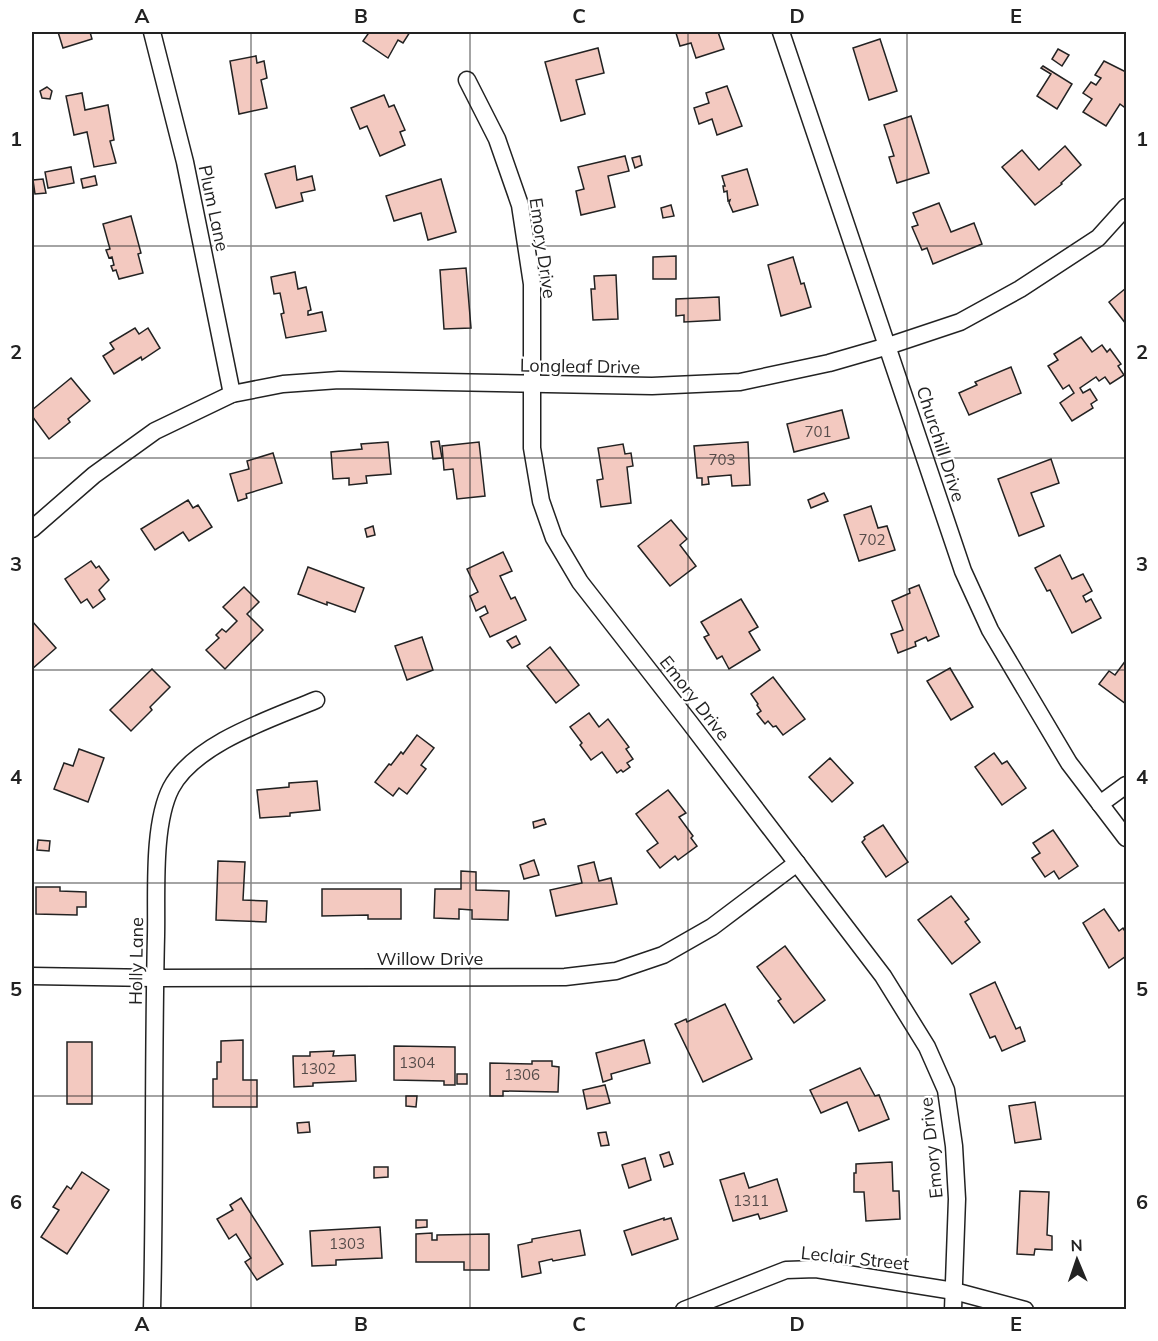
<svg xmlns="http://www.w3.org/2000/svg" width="1158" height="1341" viewBox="0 0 1158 1341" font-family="Mulish,sans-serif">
<rect width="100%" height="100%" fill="#fff"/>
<g fill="#f3c9c0" stroke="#222" stroke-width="1.5">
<path d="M58,32H90L92,39L63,48Z"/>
<path d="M365,32H410L403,43L398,40L388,58L363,41L368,34Z"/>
<path d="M680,32H718L724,49L696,58L691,43L680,46L676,33Z"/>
<path d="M880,39L897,91L869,100L853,48Z"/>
<path d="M598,48L604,73L576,80L585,114L561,121L545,62Z"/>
<path d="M1058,49L1069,55L1062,66L1052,59Z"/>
<path d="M256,56L257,63L264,61L267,78L261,80L267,108L239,114L230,61Z"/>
<path d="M1104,61L1126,72V104L1124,107L1120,104L1106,126L1083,112L1092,99L1083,93L1091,82L1096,85L1101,78L1095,75Z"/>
<path d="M1043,66L1072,84L1057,109L1037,96L1051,74L1041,68Z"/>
<path d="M727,86L742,126L717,135L712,119L699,124L694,108L709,103L706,93Z"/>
<path d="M47,87L52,91L50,99L42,98L40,91Z"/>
<path d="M82,93L85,110L108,105L114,140L110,141L116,163L94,167L87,132L74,135L66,96Z"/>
<path d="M384,95L389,107L394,105L405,130L400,132L405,145L380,156L367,126L360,129L351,108Z"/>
<path d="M911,116L929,173L897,183L889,157L894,156L884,125Z"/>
<path d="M1065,146L1081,165L1061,183L1062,184L1035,205L1002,167L1022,150L1039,170Z"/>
<path d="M625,156L629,171L608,176L615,207L581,215L576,191L584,189L578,167Z"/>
<path d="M640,156L642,165L635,168L632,158Z"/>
<path d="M295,166L297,180L312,176L315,190L301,193L303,201L276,208L265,174Z"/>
<path d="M71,167L74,183L48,188L45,172Z"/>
<path d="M747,169L758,205L733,212L729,203L730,200L728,201L727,191L724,192L723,186H725L722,176Z"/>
<path d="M95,176L97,185L83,188L81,179Z"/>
<path d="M43,179L46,193L35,194L33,180Z"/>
<path d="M441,179L456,232L428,240L421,213L394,221L386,196Z"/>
<path d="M939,203L951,232L974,223L982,244L933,264L927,248L922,250L912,227L918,225L913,213Z"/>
<path d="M671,205L674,216L663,218L661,208Z"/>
<path d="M131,216L141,253L138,254L143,273L119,279L116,270L113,271L111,266L114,265L112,257L109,258L106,250L110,249L103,224Z"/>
<path d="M676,256V279H653V257Z"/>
<path d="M793,257L801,284L804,283L811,307L781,316L768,265Z"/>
<path d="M466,268L471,328L444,329L440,270Z"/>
<path d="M295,272L298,289L306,287L311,310L308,311V315L322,312L326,331L286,338L281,314L284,313L280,293L274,294L271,277Z"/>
<path d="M616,275L618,319L593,320L591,289H595L594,276Z"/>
<path d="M1126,288V324L1109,302Z"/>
<path d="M719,297L720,320L684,322V315L676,316V299Z"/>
<path d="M135,328L139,334L148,328L160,348L142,360L141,357L114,374L103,356L114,349L110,343Z"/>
<path d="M1081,337L1092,352L1102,345L1107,352L1110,349L1121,364L1118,366L1124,375L1110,384L1105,377L1099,381L1096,377L1080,388L1083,393L1090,389L1097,400L1091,404L1093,408L1072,421L1060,403L1074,393L1069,385L1063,389L1048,366L1058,360L1054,354Z"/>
<path d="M1011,367L1021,393L969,415L959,393L977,385L975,382Z"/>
<path d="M71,378L90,401L68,419L70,422L49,439L32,416V410Z"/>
<path d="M842,410L849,438L794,452L787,424Z"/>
<path d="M439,441L442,458L433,459L431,442Z"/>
<path d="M388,442L391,474L366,476L367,483L349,485V478L333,479L331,452L362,449L361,444Z"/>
<path d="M479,442L485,496L457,499L453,469L444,470L442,446Z"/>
<path d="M748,442L750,485L732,486L731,475L708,477L709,484L702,485V478H697L694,446Z"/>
<path d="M623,444L625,454L631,453L633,466L627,467L631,503L601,507L597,480L603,479L598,448Z"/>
<path d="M273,453L282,483L246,494L247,498L238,501L230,474L249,469L247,461Z"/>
<path d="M1051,459L1059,483L1031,493L1044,526L1019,536L998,479Z"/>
<path d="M824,493L828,501L811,508L808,500Z"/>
<path d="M188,500L193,508L198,505L212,527L189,541L183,532L155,550L141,529Z"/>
<path d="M871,506L878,528L887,526L895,550L859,561L844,515Z"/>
<path d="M671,520L687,539L680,545L696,566L670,586L638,546Z"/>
<path d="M373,526L375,535L367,537L365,529Z"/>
<path d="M503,552L512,571L500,576L511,599L515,597L526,620L490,637L480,617L488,613L485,606L476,611L470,596L478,592L467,569Z"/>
<path d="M1060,555L1072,579L1083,574L1092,591L1083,596L1086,602L1091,599L1101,618L1072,633L1050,590L1047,591L1035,568Z"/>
<path d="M91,561L96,568L99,566L109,580L99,590L105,599L93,608L87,599L81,603L65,579Z"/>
<path d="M308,567L364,588L355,612L327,602V605L298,594Z"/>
<path d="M919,585L939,636L928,641L926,637L915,642L916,646L898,653L891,634L903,630L892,601L910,593L909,589Z"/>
<path d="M244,587L259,602L247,614L263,630L225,669L206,650L219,638L216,635L222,629L226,632L237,621L223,607Z"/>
<path d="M741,599L758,627L749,632L760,650L729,669L722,656L717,659L704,637L709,635L701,622Z"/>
<path d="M32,621L56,648L32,669Z"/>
<path d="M516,636L520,644L512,648L507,641Z"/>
<path d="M422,637L433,670L407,680L395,646Z"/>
<path d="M550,647L579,685L556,703L527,666Z"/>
<path d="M1126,660V704L1099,684L1109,671L1115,675Z"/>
<path d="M950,668L973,707L951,720L927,681Z"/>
<path d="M152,669L170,687L150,707L152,710L131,731L110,710Z"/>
<path d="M773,677L805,719L783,735L776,726L773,727L768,721L765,724L757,714L761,711L757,705L758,704L751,694Z"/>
<path d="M589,713L599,727L608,719L629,747L626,749L633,759L627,763L630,767L623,772L621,770L617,773L602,752L591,760L580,745L582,743L570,727Z"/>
<path d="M417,735L434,748L421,765L426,769L407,794L399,788L393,796L375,782L389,764L391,765L401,752L403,754Z"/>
<path d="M79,749L104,758L88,802L54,789L64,763L73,766Z"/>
<path d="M994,753L1002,764L1007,761L1026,788L1002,805L975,767Z"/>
<path d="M830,758L853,783L832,802L809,777Z"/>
<path d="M317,781L320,810L290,813V816L260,818L257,790L289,787V783Z"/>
<path d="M668,790L686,813L679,817L693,836L691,838L697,846L678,860L675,856L660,868L647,851L658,843L636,814Z"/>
<path d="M544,819L546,824L534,828L533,822Z"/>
<path d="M883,825L908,862L886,877L862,842L865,839L864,837Z"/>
<path d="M1053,830L1078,866L1059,879L1054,871L1045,877L1032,858L1040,853L1033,843Z"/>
<path d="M38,840L50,841L49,851L37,850Z"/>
<path d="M534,860L539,875L524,879L520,865Z"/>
<path d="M218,861L245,862L243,900L267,901L266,922L216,920Z"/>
<path d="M594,862L599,881L611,878L617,904L556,916L550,890L582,883L578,866Z"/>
<path d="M461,871L476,872V890L509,891L508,920L472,919V910L459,909V919L434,918L435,889H461Z"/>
<path d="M36,887H60V891L86,892V907H77V915L36,914Z"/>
<path d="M322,889H401V919H368V915L322,916Z"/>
<path d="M951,896L969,919L965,922L980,942L952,964L918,920Z"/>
<path d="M1104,909L1119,931L1123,928L1126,933V956L1109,968L1083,923Z"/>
<path d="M785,946L825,1000L794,1023L778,1001L781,999L757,967Z"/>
<path d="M995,982L1016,1029L1020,1027L1025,1041L1002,1051L995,1036L990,1038L970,994Z"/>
<path d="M725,1004L752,1059L703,1082L675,1024L686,1019L687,1022Z"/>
<path d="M243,1040V1080H257V1107H213V1079H217V1062H221V1041Z"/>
<path d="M644,1040L650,1063L611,1074L612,1079L603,1082L596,1053Z"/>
<rect x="67" y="1042" width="25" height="62"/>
<path d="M394,1046L455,1047V1085H444V1081L394,1080Z"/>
<path d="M334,1051L333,1056L355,1055L356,1081L313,1083V1086L294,1087L293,1056H310V1052Z"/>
<path d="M532,1061H552V1066L559,1067L558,1092L503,1091V1096H490V1063L532,1064Z"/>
<path d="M860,1068L875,1096L879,1095L889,1119L859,1131L847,1102L821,1113L810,1090Z"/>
<rect x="457" y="1074" width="10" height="10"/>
<path d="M605,1085L610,1103L587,1109L583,1090Z"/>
<path d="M406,1096H417L416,1107L406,1106Z"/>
<path d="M1035,1102L1041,1139L1015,1143L1009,1106Z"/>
<path d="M309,1122L310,1132L298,1133L297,1123Z"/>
<path d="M606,1132L609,1145L601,1146L598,1133Z"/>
<path d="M669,1152L673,1164L664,1167L660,1155Z"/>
<path d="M645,1158L651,1180L629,1188L622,1165Z"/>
<path d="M892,1162L893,1191H899L900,1219L866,1221L864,1192H854V1173H856V1164Z"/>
<path d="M374,1167H388V1177L374,1178Z"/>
<path d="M82,1172L109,1190L67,1254L41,1237L59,1210L53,1207L67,1186L71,1189Z"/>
<path d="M744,1173L749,1188L777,1179L787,1211L760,1219L758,1214L733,1221L720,1180Z"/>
<path d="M1020,1191L1049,1192L1047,1235L1052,1236V1250L1035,1249L1034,1255L1017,1254Z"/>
<path d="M241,1198L283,1264L257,1280L245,1262L251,1258L236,1234L229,1239L217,1219L233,1210L230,1205Z"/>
<path d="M664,1218V1220L671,1218L678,1239L632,1255L624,1231Z"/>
<path d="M416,1220H427V1227L416,1228Z"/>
<path d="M380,1227L382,1258L336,1260V1265L312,1266L310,1231Z"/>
<path d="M580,1230L585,1255L553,1261L552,1259L539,1262L541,1273L522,1277L518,1245L532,1242V1239Z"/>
<path d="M432,1233V1240H437V1235L489,1234V1270H464V1262H416V1234Z"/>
</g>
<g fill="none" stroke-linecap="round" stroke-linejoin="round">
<g stroke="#222" stroke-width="19">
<g id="minor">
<path d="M152,32L185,162L232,394"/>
<path d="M781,32L963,571L990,630L1069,763L1126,838"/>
<path d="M467,80L497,139L520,205L532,284V448L541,501L554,538L580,582L690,723L883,976L927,1047L946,1090L954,1146L957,1199L953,1310"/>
<path d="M32,529L94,475L155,431L232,394L283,384L339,380L652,386L740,382L829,363L888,346L960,322L1020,289L1098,238L1126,207"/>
<path d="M1100,804L1126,785"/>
<path d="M32,976L155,978L565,977L616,971L663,955L712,927L797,863"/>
<path d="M152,1310C155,1185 153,1061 156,936C157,895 152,825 171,788C195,743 271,719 316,700"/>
<path d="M684,1310L786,1270L816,1269L954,1291L1025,1310"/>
</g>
</g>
<use href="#minor" stroke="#fff" stroke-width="16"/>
</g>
<path fill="none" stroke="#222" stroke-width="1.5" stroke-opacity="0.55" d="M251,32V1310M470,32V1310M688,32V1310M907,32V1310M32,246H1126M32,458H1126M32,670H1126M32,883H1126M32,1096H1126"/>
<g text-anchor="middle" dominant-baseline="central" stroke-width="4.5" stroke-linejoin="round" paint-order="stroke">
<g font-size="15" fill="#564c4a">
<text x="818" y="431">701</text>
<text x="722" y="459">703</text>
<text x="872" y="539">702</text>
<text x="417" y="1062">1304</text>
<text x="318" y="1068">1302</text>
<text x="522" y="1074">1306</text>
<text x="751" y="1200">1311</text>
<text x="347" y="1243">1303</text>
</g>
<g font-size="18" fill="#222" stroke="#fff">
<text transform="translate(214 208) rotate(78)">Plum Lane</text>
<text transform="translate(543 248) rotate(82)">Emory Drive</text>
<text transform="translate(580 366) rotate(1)">Longleaf Drive</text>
<text transform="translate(941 444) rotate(72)">Churchill Drive</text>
<text transform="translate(695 698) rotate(52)">Emory Drive</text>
<text x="430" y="958">Willow Drive</text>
<text transform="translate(136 961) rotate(-89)">Holly Lane</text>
<text transform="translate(931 1148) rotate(-96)">Emory Drive</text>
<text transform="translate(855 1258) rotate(6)">Leclair Street</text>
</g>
</g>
<rect width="1158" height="1341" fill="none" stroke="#ffffff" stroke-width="66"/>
<g transform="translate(1077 1260) rotate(358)" stroke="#ffffff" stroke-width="4.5" paint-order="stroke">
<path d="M0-4.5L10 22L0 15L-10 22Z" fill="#222222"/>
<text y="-9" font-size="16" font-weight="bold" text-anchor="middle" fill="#222222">N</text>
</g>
<rect x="33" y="33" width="1092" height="1275" fill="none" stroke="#222" stroke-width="2"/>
<g font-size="20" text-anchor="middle" font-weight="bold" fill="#222">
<text x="142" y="23">A</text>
<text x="361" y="23">B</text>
<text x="579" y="23">C</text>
<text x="797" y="23">D</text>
<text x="1016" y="23">E</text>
<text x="16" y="146">1</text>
<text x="1142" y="146">1</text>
<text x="16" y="359">2</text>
<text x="1142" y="359">2</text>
<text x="16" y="571">3</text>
<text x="1142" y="571">3</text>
<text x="16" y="784">4</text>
<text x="1142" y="784">4</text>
<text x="16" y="996">5</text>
<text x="1142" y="996">5</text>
<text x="16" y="1209">6</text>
<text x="1142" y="1209">6</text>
<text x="142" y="1331">A</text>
<text x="361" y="1331">B</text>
<text x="579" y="1331">C</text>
<text x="797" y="1331">D</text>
<text x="1016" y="1331">E</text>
</g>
</svg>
